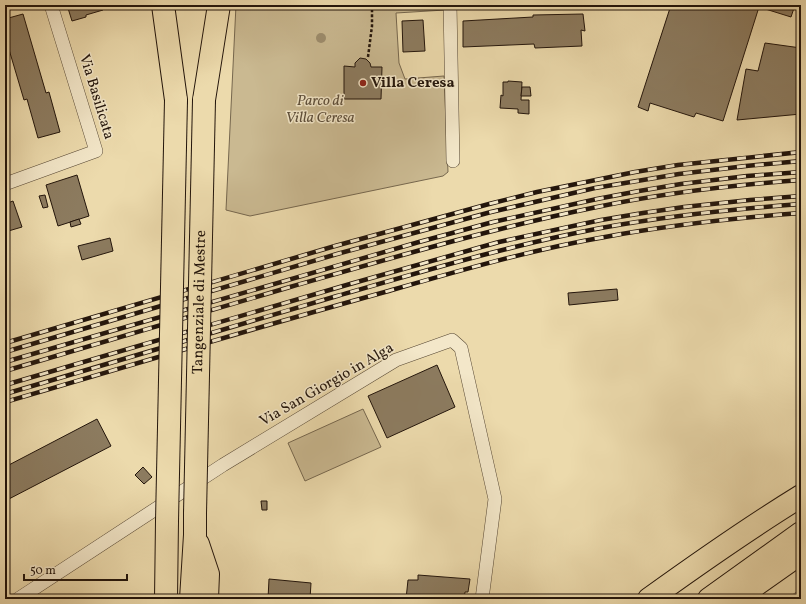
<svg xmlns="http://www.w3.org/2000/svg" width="806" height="604" viewBox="0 0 806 604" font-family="Vollkorn,serif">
<rect width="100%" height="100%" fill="#ecdaac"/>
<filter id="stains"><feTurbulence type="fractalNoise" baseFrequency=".005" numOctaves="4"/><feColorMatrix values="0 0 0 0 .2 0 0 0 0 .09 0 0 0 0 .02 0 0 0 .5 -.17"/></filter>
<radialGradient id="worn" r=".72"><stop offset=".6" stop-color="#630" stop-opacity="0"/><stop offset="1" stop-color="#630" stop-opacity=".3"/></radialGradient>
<g fill="#cab991" stroke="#76674e">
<path d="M236,5H445V10L396,13L399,63L405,79L444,76L448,172L443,176L250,216L226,210Z"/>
<path d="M363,409L381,447L305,481L288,443Z"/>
</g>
<g fill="#8c7b5f" stroke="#23150b">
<path d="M67,5H101L103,10L86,15V17L72,21Z"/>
<path d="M671,5H795L791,17L759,7L723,121L696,113L694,117L650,103L648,111L638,107Z"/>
<path d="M23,14L46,93L49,92L60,132L38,138L27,99L24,100L5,36V19Z"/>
<path d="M583,14L585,31L581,30L582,46L535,48L534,44L463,47V21L533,17V15Z"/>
<path d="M423,20L425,51L403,52L402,21Z"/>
<path d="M765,43L801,48V114L737,120L746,69L758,71Z"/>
<path d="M360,58L366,59L370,63L371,67H382L381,99H344V66L355,67V63Z"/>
<path d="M508,81L522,82L521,100H529V114L518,113V109L500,108L501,95L503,96V82H508Z"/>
<path d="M522,87H530L531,96H521Z"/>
<path d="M77,175L89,216L58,226L46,185Z"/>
<path d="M45,195L48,207L43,208L39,196Z"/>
<path d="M13,201L22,227L5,232V204Z"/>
<path d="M79,219L81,224L71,227L70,222Z"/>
<path d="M110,238L113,251L82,260L78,246Z"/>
<path d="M617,289L618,300L569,305L568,293Z"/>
<path d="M437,365L455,407L387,438L368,396Z"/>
<path d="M97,419L111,446L5,501V467Z"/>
<path d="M143,467L152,477L144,484L135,475Z"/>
<path d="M261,501H267V510H262Z"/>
<path d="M418,575L470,579L468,592H465L464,599H406L408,580H418Z"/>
<path d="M269,579L311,583L310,599H268Z"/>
</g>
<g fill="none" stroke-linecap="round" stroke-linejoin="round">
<g stroke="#554633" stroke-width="14">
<g id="street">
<path d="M450,5L453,161"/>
<path d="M5,184L96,151L51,5"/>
<path d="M18,599L223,465L396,360L452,340L461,348L495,499L482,599"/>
<path d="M798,599L801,597"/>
</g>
</g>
<g stroke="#23150b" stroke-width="24">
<g id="highway">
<path d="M163,5L176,100"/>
<path d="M204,100L219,5"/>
<path d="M198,544L208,574L207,599"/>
<path d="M166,599L167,521"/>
<path d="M191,599L195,535V513"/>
<path d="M649,599C699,563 749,528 801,496"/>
<path d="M709,599L801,533"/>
<path d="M736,599L801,553"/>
</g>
</g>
<path stroke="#23150b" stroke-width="2.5" stroke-dasharray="3 2" stroke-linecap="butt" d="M368,57L372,26V5"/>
<use href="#street" stroke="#f3e7c9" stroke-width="13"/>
<use href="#highway" stroke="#ecdaac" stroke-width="22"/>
<g stroke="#23150b" stroke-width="4.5">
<g id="rail">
<path d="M5,343L335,246L489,204L537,192L635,172L678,165L801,152"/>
<path d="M5,352L337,254L491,212L539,201L595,188L679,174L746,166L801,161"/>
<path d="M5,362L419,242L493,222L597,199L639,191L681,184L747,176L801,172"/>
<path d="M5,371C100,343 195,315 290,287C392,258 493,228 597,207C664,193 733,185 801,180"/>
<path d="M5,385L350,284L499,242L601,220L643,213L684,207L750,200L801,196"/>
<path d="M5,394C116,362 226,328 337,296C424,271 511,245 601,228C667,216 734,209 801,204"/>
<path d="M5,402C132,365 258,327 385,292C458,271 530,250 605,237C670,225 735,218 801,213"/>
</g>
</g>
<use href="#rail" stroke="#f3e7c9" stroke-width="3" stroke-dasharray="9" stroke-linecap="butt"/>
<g stroke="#23150b" stroke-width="24" stroke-linecap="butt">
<g id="highway-bridge">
<path id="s1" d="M195,513L204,100"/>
<path d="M167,521L176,100"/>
</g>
</g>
<use href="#highway-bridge" stroke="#ecdaac" stroke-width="22"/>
</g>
<circle fill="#9d8d6d" cx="321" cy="38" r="5"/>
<circle fill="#8f2418" stroke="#f3e7c9" stroke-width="1.5" cx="363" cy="83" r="4"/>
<g text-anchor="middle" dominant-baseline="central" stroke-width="3" stroke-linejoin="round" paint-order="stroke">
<g font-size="15" font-weight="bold" fill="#23150b" stroke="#f3e7c9" text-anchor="start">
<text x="371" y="83">Villa Ceresa</text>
</g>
<g font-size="15" fill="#23150b" stroke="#f3e7c9">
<text transform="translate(96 97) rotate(73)">Via Basilicata</text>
<text stroke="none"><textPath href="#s1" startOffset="211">Tangenziale di Mestre</textPath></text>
<text transform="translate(327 385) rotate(-30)">Via San Giorgio in Alga</text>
</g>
<g font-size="15" font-style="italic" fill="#5d4e3a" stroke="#f3e7c9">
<text x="320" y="101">Parco di<tspan x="320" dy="17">Villa Ceresa</tspan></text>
</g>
</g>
<rect width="806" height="604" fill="none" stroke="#ecdaac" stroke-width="20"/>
<rect x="6" y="6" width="794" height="592" fill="none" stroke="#23150b" stroke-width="2"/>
<rect x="10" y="10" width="786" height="584" fill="none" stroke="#23150b"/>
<path d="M24 574v6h103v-6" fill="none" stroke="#23150b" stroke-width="2"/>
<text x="30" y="574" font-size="12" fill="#23150b" stroke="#f3e7c9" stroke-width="3" paint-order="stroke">50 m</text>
<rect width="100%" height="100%" filter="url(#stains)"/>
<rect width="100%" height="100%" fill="url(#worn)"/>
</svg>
